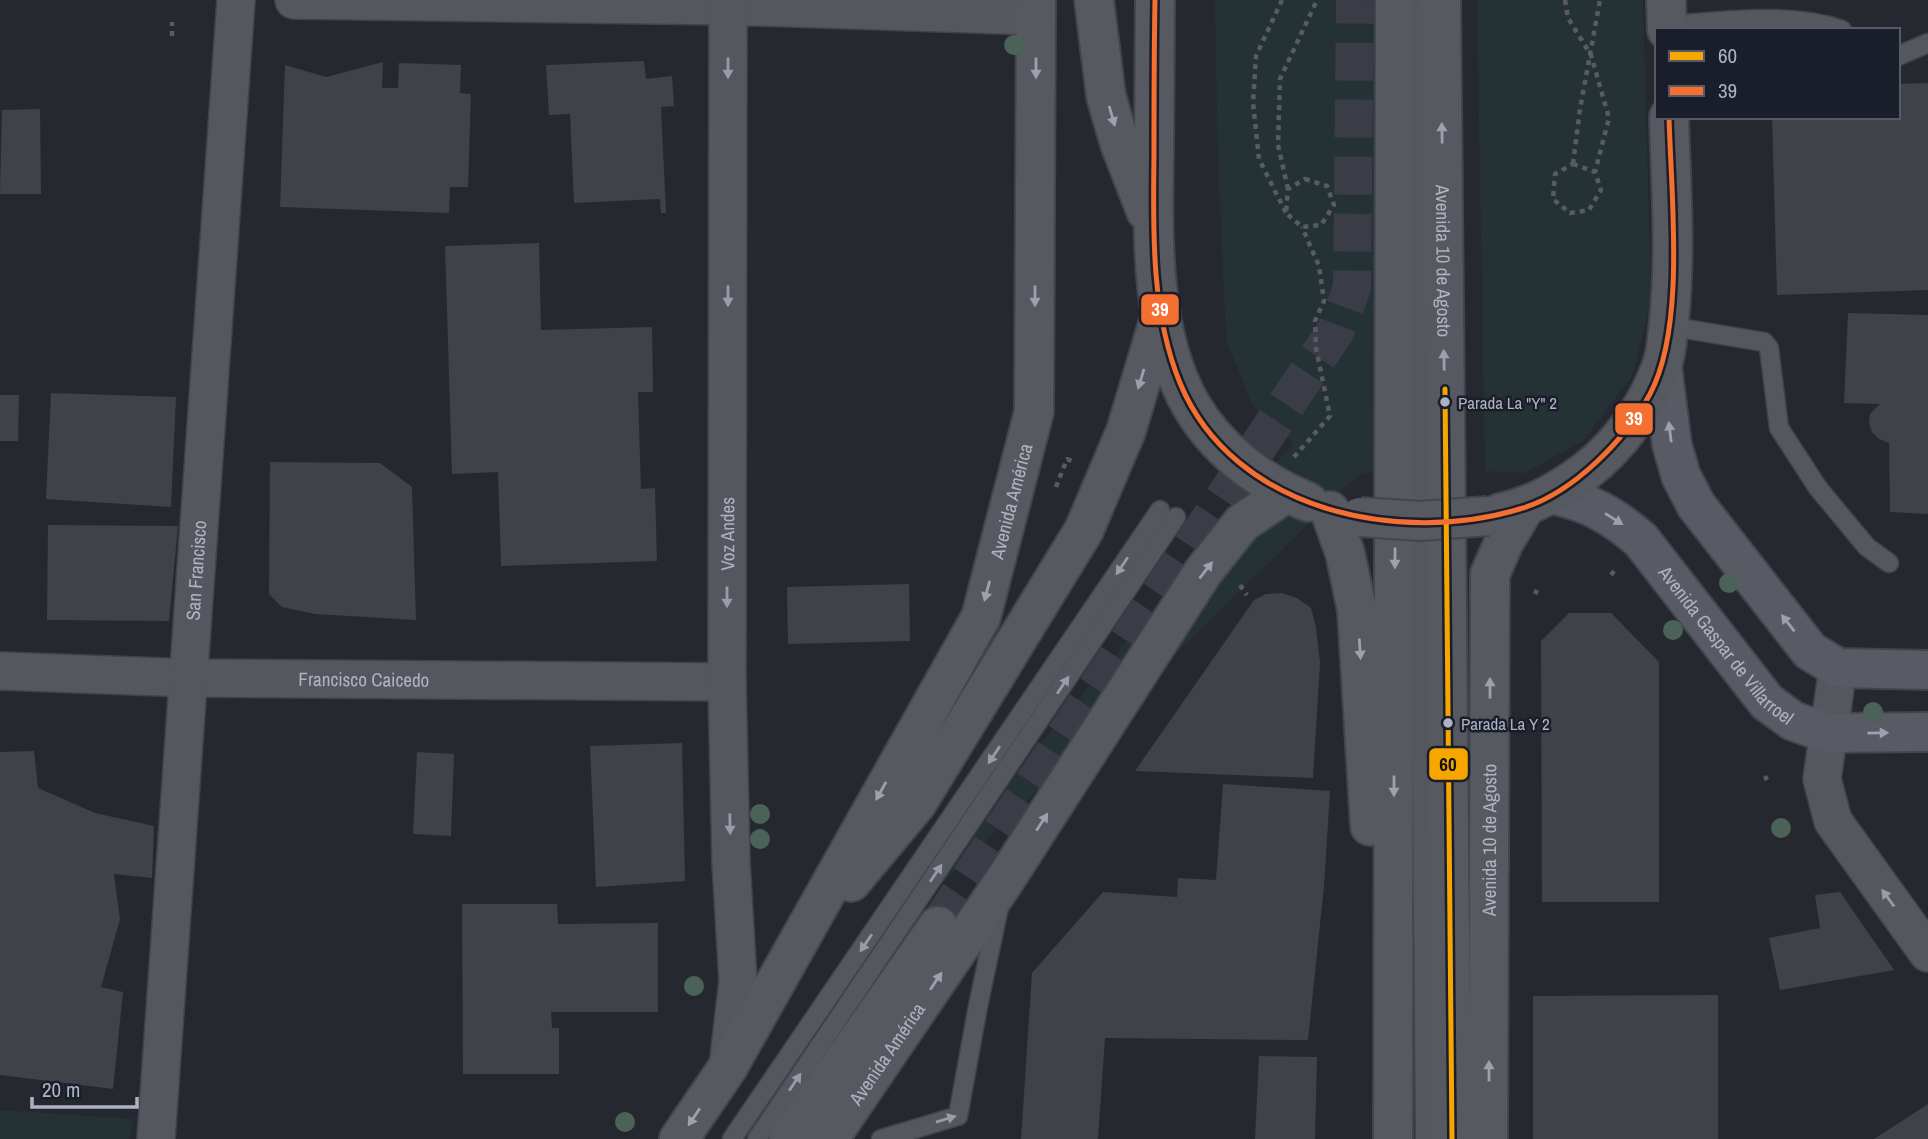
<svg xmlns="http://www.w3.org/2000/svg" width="1928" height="1139" viewBox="0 0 1928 1139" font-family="'Archivo Narrow',sans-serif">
<rect width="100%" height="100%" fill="#262830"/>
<g fill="#243236">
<path d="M1215,0H1376L1382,471L1358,475L834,990L1293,443L1252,405L1226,339L1218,165Z"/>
<path d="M1477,0H1643L1651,300L1632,376L1584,440L1525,473L1485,471Z"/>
<path d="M0,1110L133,1119L129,1139H0Z"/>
</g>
<g fill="#3f4249">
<path d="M644,61L646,79L672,76L674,106L661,107L666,213H661L660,199L574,203L570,114L549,115L546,65Z"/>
<path d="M383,62L382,88H398L399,63L461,65L460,93L471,94L468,187H450L449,213L280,207L285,65L326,77Z"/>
<path d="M1928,83V290L1777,295L1772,117H1898V84Z"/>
<path d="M40,109L41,194H0L2,110Z"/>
<path d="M539,243L541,330L652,327L653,392H638L641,489L655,488L657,561L501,566L498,472L452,474L445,246Z"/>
<path d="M1848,313L1928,315V514L1890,512L1889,443L1879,439L1872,432L1869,423L1870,414L1880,404L1844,403Z"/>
<path d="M51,393L176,397L171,507L46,499Z"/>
<path d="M0,395H19L18,441H0Z"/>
<path d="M270,462L380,463L412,487L416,620L315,614L282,607L269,594Z"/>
<path d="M48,525L178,526L169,621L47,620Z"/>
<path d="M909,584L910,641L788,644L787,587Z"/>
<path d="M1282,593L1297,598L1311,608L1316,627L1320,663L1313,778L1135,771L1254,600L1266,594Z"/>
<path d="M1569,613H1611L1659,662V902H1542L1541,641Z"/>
<path d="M682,743L685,881L596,887L590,746Z"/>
<path d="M34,751L38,788L95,813L154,826L152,878L114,874L120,919L101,987L123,992L113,1089L0,1075V752Z"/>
<path d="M417,752L454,754L451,836L413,834Z"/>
<path d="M1223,784L1330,791L1324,886L1308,1040L1105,1038L1098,1139H1021L1032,973L1103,892L1177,897L1178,878L1216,880Z"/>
<path d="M1840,892L1894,970L1780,990L1769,938L1820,928L1815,895Z"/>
<path d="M462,904H557L558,924L658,923V1012H551L552,1028H559V1074H463Z"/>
<path d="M1718,995V1139H1533V996Z"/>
<path d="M1259,1056L1317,1057L1315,1139H1255Z"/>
<path d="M1928,1104V1139H1874Z"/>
</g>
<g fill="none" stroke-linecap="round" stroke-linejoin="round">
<path stroke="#3a3d46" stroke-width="38" stroke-dasharray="38 19" stroke-linecap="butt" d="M938,926L1336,330L1352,288L1355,0"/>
<g stroke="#414349" stroke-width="21">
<g id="lane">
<path d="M1415,0L1425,1139"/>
<path d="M1667,25C1722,22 1789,11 1842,30"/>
<path d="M1898,56L1928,43"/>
<path d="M1668,326L1764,342L1769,348L1779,428L1818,488L1867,547L1889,563"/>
<path d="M732,1139L1160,510"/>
<path d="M757,1139L1176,517"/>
<path d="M881,1139L958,1116L978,1006L999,907"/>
</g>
</g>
<g stroke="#414349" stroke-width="40">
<g id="street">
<path d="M294,0L728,6L1036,16"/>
<path d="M1838,668L1822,779L1833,821L1928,953"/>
<path id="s1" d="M0,671L189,678L727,682"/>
<path id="s2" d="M728,1067L738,981L731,862L727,682L728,0"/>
<path id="s3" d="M156,1139L236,0"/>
</g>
</g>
<g stroke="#42454d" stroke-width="42">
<g id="secondary">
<path d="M1662,366L1672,445L1681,476L1696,505L1810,651L1838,668L1928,670"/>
<path id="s4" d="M1551,494C1589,502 1612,515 1641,540L1767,702L1793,721L1827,733L1928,732"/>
</g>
</g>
<g stroke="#42454d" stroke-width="42">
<g id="primary">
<path d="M1094,0L1106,96L1120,144L1146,211"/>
<path d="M1155,0C1155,50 1154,100 1154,149C1153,231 1149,332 1191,405C1217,450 1261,483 1308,502"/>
<path id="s5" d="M1441,0L1452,1139"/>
<path d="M1666,0L1667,30"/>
<path d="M1330,511L1345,553L1357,610L1370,826"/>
<path d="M1500,513C1533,506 1559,491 1586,471C1620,445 1646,408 1661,368C1667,354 1667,336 1669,321C1676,254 1671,185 1669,117"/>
<path d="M851,882L917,803L1084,530L1126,431L1161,314"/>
<path id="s6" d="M679,1139L728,1067L981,617L1034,412L1036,0"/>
<path d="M789,1139L938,926"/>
<path id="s7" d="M829,1139L1005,880L1203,572L1242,523L1286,493"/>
<path d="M1393,1139L1395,0"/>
<path id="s8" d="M1488,1139L1490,574L1504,542L1525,507"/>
</g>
</g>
<g stroke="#585b62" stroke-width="4.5" stroke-dasharray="5 5" stroke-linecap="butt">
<path d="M1282,0L1256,56L1253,103L1259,159L1286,213"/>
<path d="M1565,0L1568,18L1591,55L1609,118L1595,172"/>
<path d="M172,36V22"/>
<path d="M1573,164L1580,109L1600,0"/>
<path d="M1573,164L1595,172L1601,190L1589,210L1570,213L1553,199L1555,174Z"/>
<path d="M1305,179L1327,186L1334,205L1321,225L1302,227L1286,213L1288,189Z"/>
<path d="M1288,189L1278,145L1280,79L1317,0"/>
<path d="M1294,457L1330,416L1316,348L1315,321L1324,301L1319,266L1302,227"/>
<path d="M1056,487L1067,459L1074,462"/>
<path d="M1611,575L1617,567"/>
<path d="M1240,585L1247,595"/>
<path d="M1534,591L1538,593"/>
<path d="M1764,779L1768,777"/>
</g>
<use href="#lane" stroke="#55575e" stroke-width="18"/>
<use href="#street" stroke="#55575e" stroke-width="37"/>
<use href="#secondary" stroke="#585b64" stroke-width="38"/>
<use href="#primary" stroke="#575960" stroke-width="38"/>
<g stroke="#42454d" stroke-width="42" stroke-linecap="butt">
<path id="primary-bridge" d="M1360,517L1420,521L1488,516"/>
</g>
<use href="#primary-bridge" stroke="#575960" stroke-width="38"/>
<g stroke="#1a1e2a" stroke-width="10">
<path id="bus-1" d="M1445,389L1452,1139"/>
</g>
<g stroke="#1a1e2a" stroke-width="10">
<path id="bus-2" d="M1155,0C1154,52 1154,104 1154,156C1153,231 1151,312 1180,383C1233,512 1401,546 1523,508C1574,492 1625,440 1650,394C1686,327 1671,194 1669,117"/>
</g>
<use href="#bus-1" stroke="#f7a600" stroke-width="5"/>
<use href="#bus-2" stroke="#f46f30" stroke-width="5"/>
</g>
<g fill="#4a6257">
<circle cx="1014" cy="45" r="10"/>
<circle cx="1729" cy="583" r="10"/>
<circle cx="1673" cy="630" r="10"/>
<circle cx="1873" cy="712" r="10"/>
<circle cx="760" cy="814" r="10"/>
<circle cx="1781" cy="828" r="10"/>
<circle cx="760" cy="839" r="10"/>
<circle cx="694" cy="986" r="10"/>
<circle cx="625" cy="1122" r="10"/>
</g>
<defs><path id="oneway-solid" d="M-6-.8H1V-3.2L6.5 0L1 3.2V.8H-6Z" transform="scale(1.75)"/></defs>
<g fill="#989ca9">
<use href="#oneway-solid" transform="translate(728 68) rotate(90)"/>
<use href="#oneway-solid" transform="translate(728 296) rotate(90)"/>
<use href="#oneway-solid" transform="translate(1122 566) rotate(124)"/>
<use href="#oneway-solid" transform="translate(727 597) rotate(90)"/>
<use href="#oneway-solid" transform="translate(1063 685) rotate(-56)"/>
<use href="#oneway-solid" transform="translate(994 755) rotate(124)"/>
<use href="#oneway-solid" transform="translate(730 824) rotate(89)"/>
<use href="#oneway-solid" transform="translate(936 873) rotate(-56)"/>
<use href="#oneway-solid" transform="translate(1888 898) rotate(-126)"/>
<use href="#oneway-solid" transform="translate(866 943) rotate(124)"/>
<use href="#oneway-solid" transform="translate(795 1082) rotate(-56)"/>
<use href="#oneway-solid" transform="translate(946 1119) rotate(-17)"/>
</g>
<g fill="#9da1ae">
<use href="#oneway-solid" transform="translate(1036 68) rotate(90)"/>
<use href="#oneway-solid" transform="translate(1112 116) rotate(74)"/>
<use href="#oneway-solid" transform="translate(1442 133) rotate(-91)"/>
<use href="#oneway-solid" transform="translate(1035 296) rotate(90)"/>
<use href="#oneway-solid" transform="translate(1444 360) rotate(-91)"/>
<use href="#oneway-solid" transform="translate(1141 379) rotate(107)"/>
<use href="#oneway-solid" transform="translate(1395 558) rotate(90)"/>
<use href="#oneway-solid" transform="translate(1206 570) rotate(-52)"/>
<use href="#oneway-solid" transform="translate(987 591) rotate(105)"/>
<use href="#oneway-solid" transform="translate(1360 649) rotate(86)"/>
<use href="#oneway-solid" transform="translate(1490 688) rotate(-90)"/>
<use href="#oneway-solid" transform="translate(1394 786) rotate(90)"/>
<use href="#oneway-solid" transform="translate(881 791) rotate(119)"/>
<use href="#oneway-solid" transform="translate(1042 822) rotate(-57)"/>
<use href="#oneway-solid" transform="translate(936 981) rotate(-56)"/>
<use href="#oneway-solid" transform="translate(1489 1071) rotate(-90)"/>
<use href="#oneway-solid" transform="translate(694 1117) rotate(124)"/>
</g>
<g fill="#9da1af">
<use href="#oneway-solid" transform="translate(1670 432) rotate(-97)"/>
<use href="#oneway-solid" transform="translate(1614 519) rotate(32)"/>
<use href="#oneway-solid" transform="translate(1788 623) rotate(-128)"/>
<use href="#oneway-solid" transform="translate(1878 733) rotate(-1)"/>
</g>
<g fill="#aeb3c2" stroke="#1a1e2a" stroke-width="2.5">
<circle cx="1445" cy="402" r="6"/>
<circle cx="1448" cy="723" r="6"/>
</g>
<g text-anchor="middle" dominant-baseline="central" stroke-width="5" stroke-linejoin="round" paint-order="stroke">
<g font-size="17" fill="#aeb3c2" stroke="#1a1e2a" text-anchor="start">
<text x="1458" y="402">Parada La "Y" 2</text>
<text x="1461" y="723">Parada La Y 2</text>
</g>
<g font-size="19" fill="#aeb3c2" stroke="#1a1e2a">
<text stroke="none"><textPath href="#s5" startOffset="261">Avenida 10 de Agosto</textPath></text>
<text stroke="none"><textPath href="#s6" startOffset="723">Avenida América</textPath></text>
<text stroke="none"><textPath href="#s2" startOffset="534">Voz Andes</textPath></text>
<text stroke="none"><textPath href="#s3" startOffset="570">San Francisco</textPath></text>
<text stroke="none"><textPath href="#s4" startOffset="238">Avenida Gaspar de Villarroel</textPath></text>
<text stroke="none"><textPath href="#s1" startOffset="364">Francisco Caicedo</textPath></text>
<text stroke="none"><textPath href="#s8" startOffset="299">Avenida 10 de Agosto</textPath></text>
<text stroke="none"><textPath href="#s7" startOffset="103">Avenida América</textPath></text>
</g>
</g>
<g stroke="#1a1e2a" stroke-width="2.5">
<rect x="1140" y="293" width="40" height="33" rx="7" fill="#f46f30"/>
<rect x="1614" y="402" width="40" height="34" rx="7" fill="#f46f30"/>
<rect x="1428" y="747" width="41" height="34" rx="7" fill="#f7a600"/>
</g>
<g font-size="19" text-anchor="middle" font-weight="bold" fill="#fff">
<text x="1160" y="316">39</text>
<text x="1634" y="425">39</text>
</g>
<g font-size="19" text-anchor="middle" font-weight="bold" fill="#111">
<text x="1448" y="771">60</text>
</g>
<rect x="1655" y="28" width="245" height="91" fill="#1a1e2a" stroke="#555a67" stroke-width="2"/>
<rect x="1669" y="51" width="35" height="10" fill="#f7a600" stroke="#555a67" stroke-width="2"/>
<text x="1718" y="63" font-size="21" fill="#aeb3c2">60</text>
<rect x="1669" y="86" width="35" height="10" fill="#f46f30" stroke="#555a67" stroke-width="2"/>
<text x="1718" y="98" font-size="21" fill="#aeb3c2">39</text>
<path d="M32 1097v10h105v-10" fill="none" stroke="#aeb3c2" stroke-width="3.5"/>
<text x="42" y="1097" font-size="21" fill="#aeb3c2" stroke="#1a1e2a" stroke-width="5" paint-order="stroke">20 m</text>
</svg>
